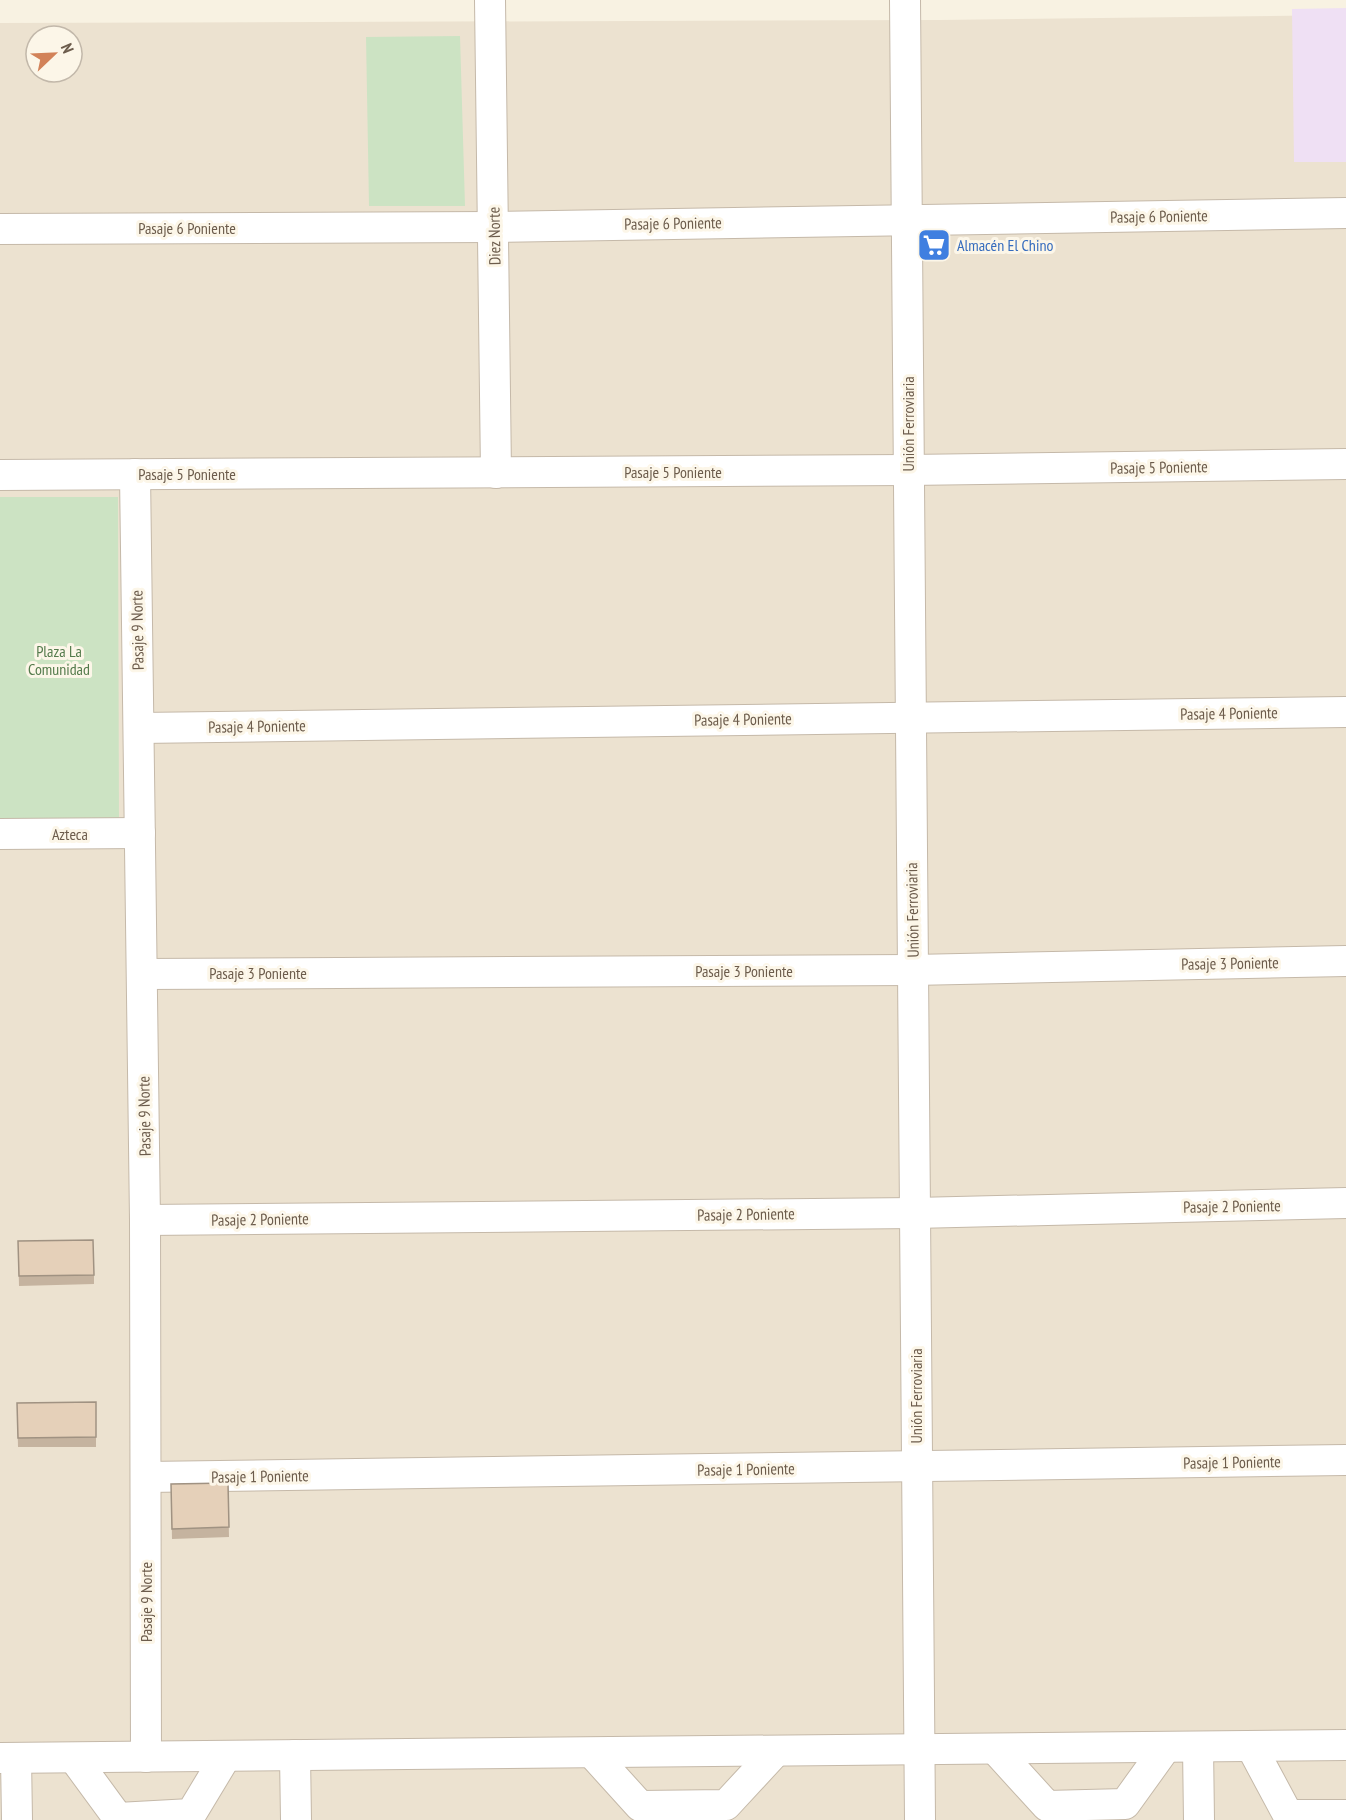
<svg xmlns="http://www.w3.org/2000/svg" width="1346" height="1820" viewBox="0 0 1346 1820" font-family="'PT Sans Narrow',sans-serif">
<rect width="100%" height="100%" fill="#f8f2e2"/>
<path fill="#ece2d0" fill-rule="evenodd" d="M1346,15V1820H0V23L940,20ZM36,36H72V72H36Z"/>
<path fill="#efe0f4" d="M1346,8V162H1294L1292,9Z"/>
<g fill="#cce3c3">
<path d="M460,36L465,206H369L366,37Z"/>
<path d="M0,497H118L119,823L0,822Z"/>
</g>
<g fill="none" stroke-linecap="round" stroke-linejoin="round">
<g stroke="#c5b9a9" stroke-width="32">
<g id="minor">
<path d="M490,0L496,473"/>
<path d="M905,0L920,1820"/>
<path d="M0,229L493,227L1346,213"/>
<path d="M135,474L145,1220L146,1757"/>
<path d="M0,475L909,470L1346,464"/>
<path d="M139,728L1346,712"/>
<path d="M0,834L140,833"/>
<path d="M142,974L913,970L1346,961"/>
<path d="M145,1220L915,1213L1346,1203"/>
<path d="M146,1477L1346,1460"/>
<path d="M1251,1746L1288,1815H1346"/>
<path d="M1198,1747L1199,1820"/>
<path d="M995,1749L1047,1806L1125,1804L1166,1747"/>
<path d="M592,1753L640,1806L726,1805L776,1751"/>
<path d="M295,1755L296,1820"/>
<path d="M0,1758L1346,1745"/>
<path d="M16,1758L17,1820"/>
<path d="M74,1758L118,1818L191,1814L226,1756"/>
</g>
</g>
<use href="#minor" stroke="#fff" stroke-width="30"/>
</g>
<g fill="#c5b39f">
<path d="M18,1241L94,1275V1284L19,1286Z"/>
<path d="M96,1402V1447H18L17,1403Z"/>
<path d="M228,1483L229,1537L172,1539L171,1484Z"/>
</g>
<g fill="#e5d0b9" stroke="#a09282" stroke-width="1.5">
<path d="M93,1240L94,1275L19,1276L18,1241Z"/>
<path d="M96,1402V1437L18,1438L17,1403Z"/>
<path d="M228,1483L229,1527L172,1529L171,1484Z"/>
</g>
<defs>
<g id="supermarket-square" transform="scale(1.725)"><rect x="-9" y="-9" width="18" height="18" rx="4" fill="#3f7fe0" stroke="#fcf6e8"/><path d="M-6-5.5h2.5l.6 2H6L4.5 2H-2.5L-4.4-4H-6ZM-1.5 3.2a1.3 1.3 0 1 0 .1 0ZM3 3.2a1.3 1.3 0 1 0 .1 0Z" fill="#fff"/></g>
</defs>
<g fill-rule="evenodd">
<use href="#supermarket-square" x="934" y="245"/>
</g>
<g text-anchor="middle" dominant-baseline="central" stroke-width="6" stroke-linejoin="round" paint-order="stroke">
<g font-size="16" fill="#6c5c4c" stroke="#fcf6e8">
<text transform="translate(1159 216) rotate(-1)">Pasaje 6 Poniente</text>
<text transform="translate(673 223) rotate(-1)">Pasaje 6 Poniente</text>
<text x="187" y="228">Pasaje 6 Poniente</text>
<text transform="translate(494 236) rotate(-91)">Diez Norte</text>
<text transform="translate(908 424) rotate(-90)">Unión Ferroviaria</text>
<text transform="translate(1159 467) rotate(-1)">Pasaje 5 Poniente</text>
<text x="673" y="472">Pasaje 5 Poniente</text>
<text x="187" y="474">Pasaje 5 Poniente</text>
<text transform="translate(137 630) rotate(-91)">Pasaje 9 Norte</text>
<text transform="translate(1229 713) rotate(-1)">Pasaje 4 Poniente</text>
<text transform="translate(743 719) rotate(-1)">Pasaje 4 Poniente</text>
<text transform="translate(257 726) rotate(-1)">Pasaje 4 Poniente</text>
<text x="70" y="834">Azteca</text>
<text transform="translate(912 910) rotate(-91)">Unión Ferroviaria</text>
<text transform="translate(1230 963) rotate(-1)">Pasaje 3 Poniente</text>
<text x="744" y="971">Pasaje 3 Poniente</text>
<text x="258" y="973">Pasaje 3 Poniente</text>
<text transform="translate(144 1116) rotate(-91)">Pasaje 9 Norte</text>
<text transform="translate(1232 1206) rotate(-1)">Pasaje 2 Poniente</text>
<text transform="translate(746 1214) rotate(-1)">Pasaje 2 Poniente</text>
<text transform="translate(260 1219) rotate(-1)">Pasaje 2 Poniente</text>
<text transform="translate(916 1396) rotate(-90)">Unión Ferroviaria</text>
<text transform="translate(1232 1462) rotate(-1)">Pasaje 1 Poniente</text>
<text transform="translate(746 1469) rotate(-1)">Pasaje 1 Poniente</text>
<text transform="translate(260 1476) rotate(-1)">Pasaje 1 Poniente</text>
<text transform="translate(146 1602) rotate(-90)">Pasaje 9 Norte</text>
</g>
<g font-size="16" fill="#366cbe" stroke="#fcf6e8" text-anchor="start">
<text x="957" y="245">Almacén El Chino</text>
</g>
<g font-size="16" fill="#547b4c" stroke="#fcf6e8">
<text x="59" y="651">Plaza La<tspan x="59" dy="18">Comunidad</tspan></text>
</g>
</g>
<g transform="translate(54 54) rotate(67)"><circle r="28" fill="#fcf6e8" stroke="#c2b8aa" stroke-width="1.5"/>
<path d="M0-4.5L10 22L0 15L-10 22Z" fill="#d28258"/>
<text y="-9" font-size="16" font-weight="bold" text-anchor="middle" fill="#6c5c4c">N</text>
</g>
</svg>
